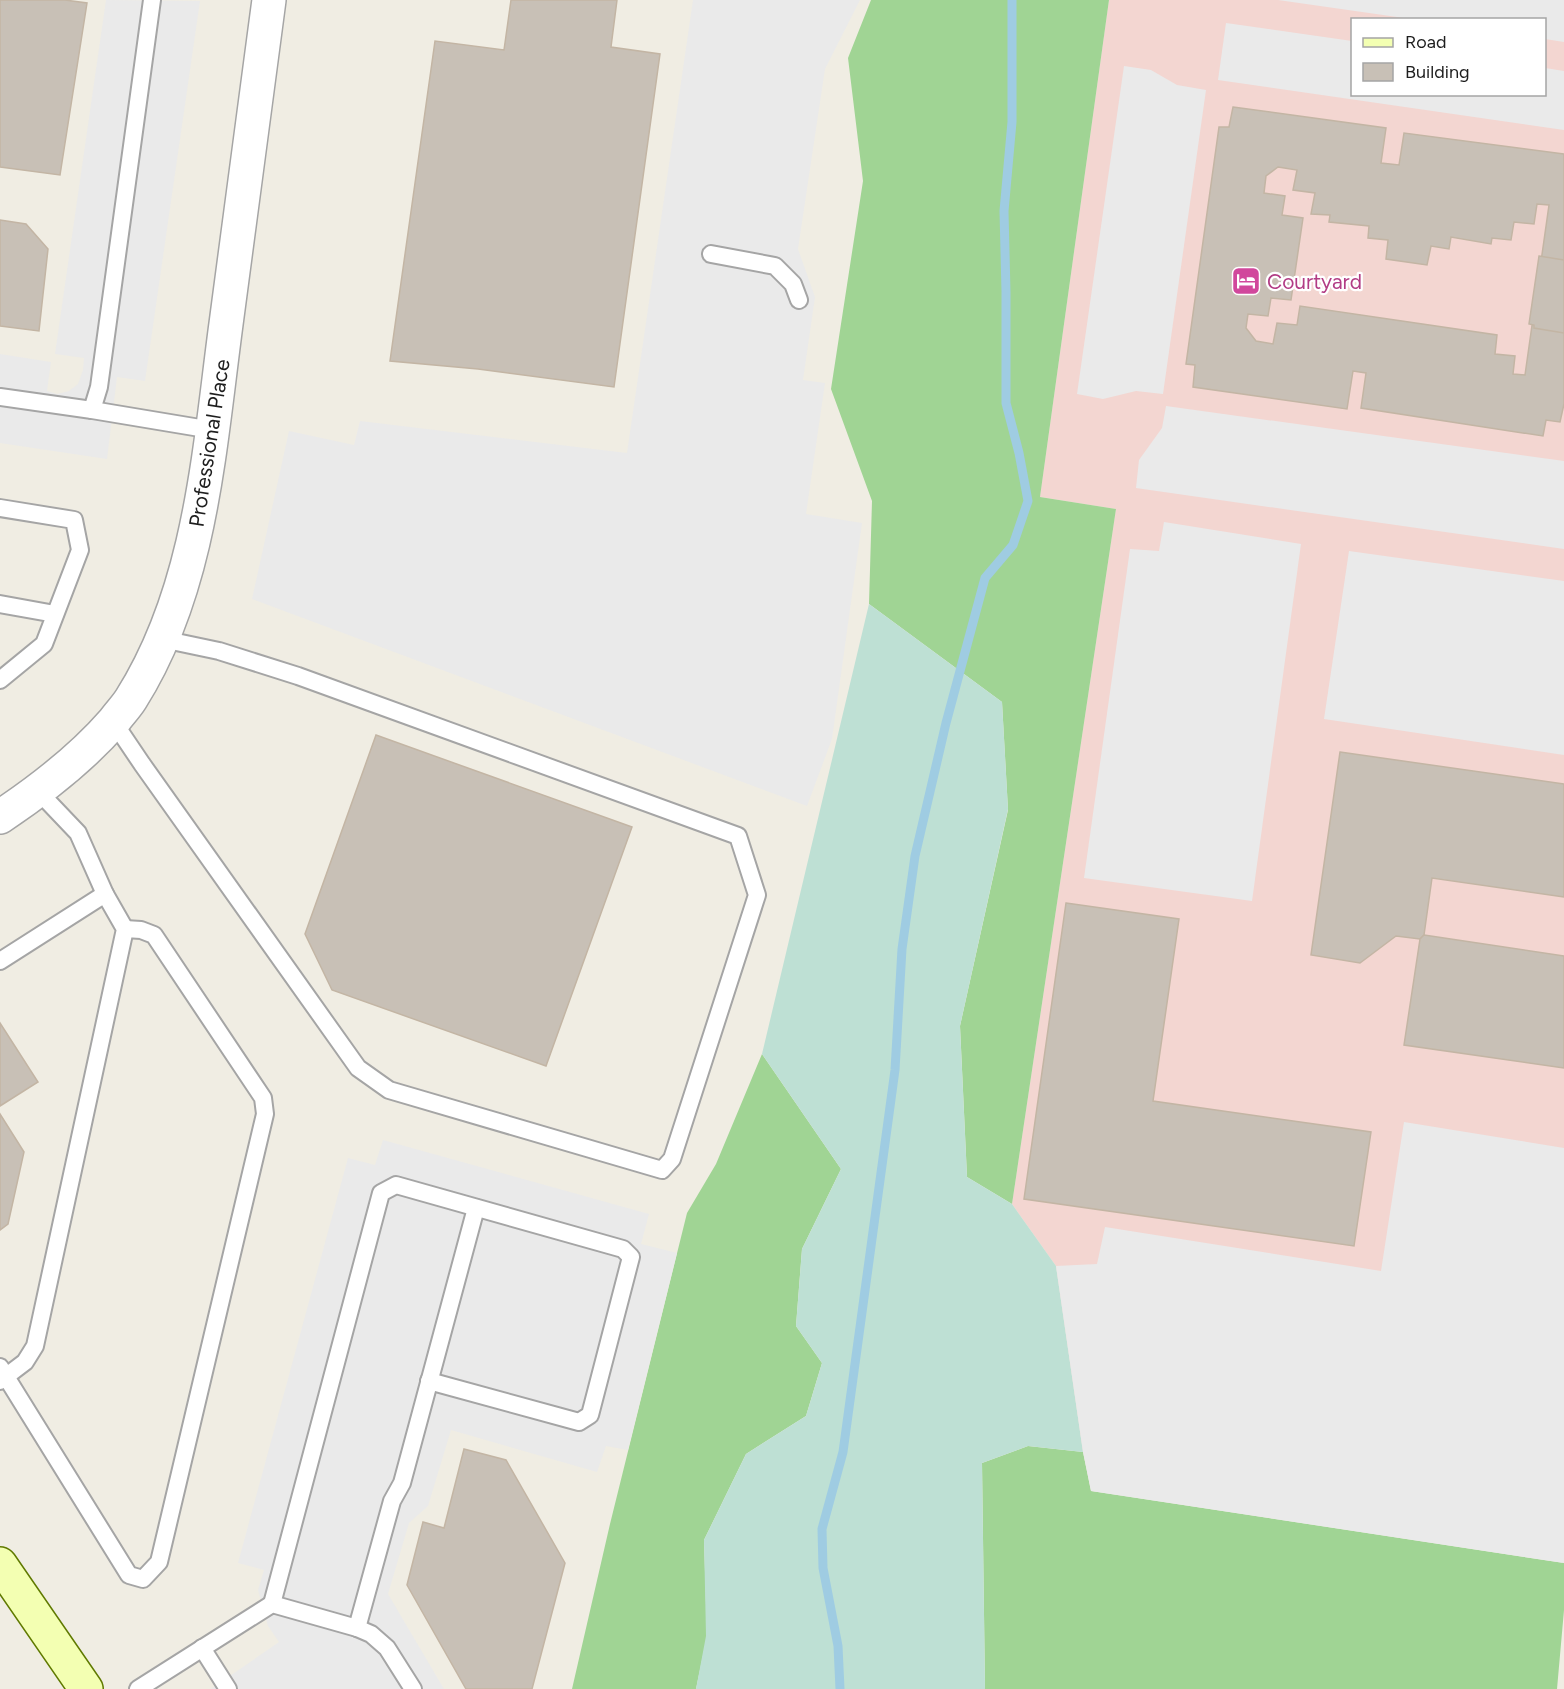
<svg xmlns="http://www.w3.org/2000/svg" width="1564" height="1689" viewBox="0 0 1564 1689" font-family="Figtree,sans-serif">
<rect width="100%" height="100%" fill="#f0ede3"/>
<path fill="#f3d6d1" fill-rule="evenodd" d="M1109,0H1564V1563L1083,1452L1056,1266L1012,1204L1116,509L1040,497ZM1352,20H1544V94H1352Z"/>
<g fill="#a0d494">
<path d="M871,0H1109L1040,497L1116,509L1012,1204L967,1177L960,1026L1008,810L1002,702L869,604L872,501L831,389L863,181L848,58Z"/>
<path d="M762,1054L841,1169L802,1249L796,1326L822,1363L806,1416L746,1454L704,1540L707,1636L696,1689H572L610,1524L687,1213L716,1164Z"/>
<path d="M1028,1446L1083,1452L1091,1491L1564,1563V1610L1557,1689H985L982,1463Z"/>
</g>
<path fill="#bee0d4" d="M869,604L1002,702L1008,809L960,1026L967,1177L1012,1204L1056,1266L1083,1452L1028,1446L982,1463L985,1689H696L706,1636L704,1540L746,1454L806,1416L822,1363L796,1326L802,1249L841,1169L762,1054Z"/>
<g fill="#eaeaea">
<path d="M106,0L200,1L145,381L117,377L107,459L0,443V354L51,362L47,391L57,394L69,391L78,384L83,370L84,358L55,354Z"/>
<path d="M693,0H860L825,69L798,249L815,297L803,380L825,383L806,514L862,523L832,739L807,806L252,599L289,431L354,445L360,421L627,453Z"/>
<path d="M1278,0H1564V42L1545,39L1544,20L1411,19Z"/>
<path d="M1226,23L1352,41V94H1544L1545,68L1564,71V130L1218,80Z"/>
<path d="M1124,66L1151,70L1177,85L1206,90L1163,394L1136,391L1103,399L1077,394Z"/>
<path d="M1166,406L1564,461V549L1136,488L1139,460L1162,428Z"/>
<path d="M1164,522L1301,544L1252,901L1084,878L1130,549L1159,551Z"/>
<path d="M1349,551L1564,581V755L1324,719Z"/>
<path d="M1404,1122L1564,1148V1563L1091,1491L1083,1452L1056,1266L1097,1264L1105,1227L1381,1271Z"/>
<path d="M383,1140L649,1214L641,1244L677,1253L628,1450L606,1446L597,1472L451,1430L428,1506L409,1523L388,1594L444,1689H211L279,1642L268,1626L258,1590L264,1570L238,1563L348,1158L375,1165Z"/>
</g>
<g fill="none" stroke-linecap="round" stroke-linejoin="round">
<path stroke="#9fcce2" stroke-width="9" d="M840,1689L838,1646L823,1568L822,1529L843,1452L895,1070L902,949L915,856L946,723L985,578L1013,545L1028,501L1019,453L1006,403V292L1004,211L1012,122V0"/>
</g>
<g fill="#c8c0b6" stroke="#c3b5a4" stroke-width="1.5" fill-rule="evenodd">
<path d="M0,0H65L87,3L60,175L0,167Z"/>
<path d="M511,0H617L611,47L660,54L614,387L478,369L390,361L435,41L504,50Z"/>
<path d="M1233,107L1386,128L1381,163L1399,165L1404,133L1564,154V404L1560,422L1546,420L1543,436L1361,408L1366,373L1353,371L1347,409L1193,387L1195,365L1186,364L1219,127H1229ZM1278,167L1297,170L1293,190L1315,193L1311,214L1330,215L1329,222L1369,226L1368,238L1388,240L1386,259L1427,265L1431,246L1449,249L1451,237L1491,244L1492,238L1511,240L1514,222L1534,224L1537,204L1549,205L1525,375L1513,374L1515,356L1495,354L1497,335L1300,306L1297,325L1277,323L1273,344L1256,341L1246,328L1248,314L1268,316L1271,298L1291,300L1303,218L1282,215L1285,196L1264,193L1266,176Z"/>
<path d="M0,220L26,224L48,249L39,331L0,326Z"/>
<path d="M1539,256L1564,260V333L1534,328V325L1529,324Z"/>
<path d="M376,735L632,827L546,1066L332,990L305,934Z"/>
<path d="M1340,752L1564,784V897L1432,878L1424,935L1420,939L1396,936L1360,963L1311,955Z"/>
<path d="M1066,903L1179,919L1153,1101L1371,1132L1354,1246L1024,1199Z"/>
<path d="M1424,935L1564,956V1068L1404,1045L1420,939Z"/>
<path d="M0,1023L38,1082L0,1106Z"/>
<path d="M0,1114L24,1152L8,1224L0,1230Z"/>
<path d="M464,1449L506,1460L565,1563L532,1689H466L407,1585L423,1522L444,1528Z"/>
</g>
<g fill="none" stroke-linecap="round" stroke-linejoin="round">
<g stroke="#a5a5a5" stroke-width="20">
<g id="lane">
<path d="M711,254L775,266L793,284L799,300"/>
<path d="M0,397L92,410L212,430"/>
<path d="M92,410L99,387L152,0"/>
<path d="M0,508L74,520L80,550L44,644L0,680"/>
<path d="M0,604L55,614"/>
<path d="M113,721L142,764L358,1068L389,1090L662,1170L672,1159L757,895L738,836L298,676L219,651L162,639"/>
<path d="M0,961L105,894"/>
<path d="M0,1367L129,1575L143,1579L159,1562L265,1114L263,1098L154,935L141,930L125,929"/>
<path d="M0,1381L25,1362L35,1346L125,929L105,894L78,833L38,791"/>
<path d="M272,1604L381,1193L396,1185L623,1249L631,1257L590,1415L579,1422L429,1381"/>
<path d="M357,1628L392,1501L402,1483L476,1208"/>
<path d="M202,1648L228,1689"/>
<path d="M138,1689L272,1604L357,1628L371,1634L387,1648L413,1689"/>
</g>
</g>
<g stroke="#a5a5a5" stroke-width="36">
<path id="street" d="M0,817C42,789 81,759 114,721C119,714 126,707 131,699C201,588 209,451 226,324C240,216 255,108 269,0"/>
</g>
<g stroke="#607a00" stroke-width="36">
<path id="secondary" d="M0,1564L86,1689"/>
</g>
<use href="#lane" stroke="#fff" stroke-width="16"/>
<use href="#street" stroke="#fff" stroke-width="33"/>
<use href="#secondary" stroke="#f3ffb2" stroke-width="33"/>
</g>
<defs>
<g id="hotel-square" transform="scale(1.5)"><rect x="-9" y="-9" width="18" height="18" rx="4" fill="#d1479c" stroke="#fff"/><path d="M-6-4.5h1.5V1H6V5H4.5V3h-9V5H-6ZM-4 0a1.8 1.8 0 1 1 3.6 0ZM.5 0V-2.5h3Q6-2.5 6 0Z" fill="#fff"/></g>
</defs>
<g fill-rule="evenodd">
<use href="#hotel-square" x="1246" y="281"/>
</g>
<g text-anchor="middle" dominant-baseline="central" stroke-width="4.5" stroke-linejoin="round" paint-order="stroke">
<g font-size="21" fill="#b23c85" stroke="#fff" text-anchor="start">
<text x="1267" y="281">Courtyard</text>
</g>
<g font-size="21" fill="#1e1e1e" stroke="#fff">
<text transform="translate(209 443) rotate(-81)">Professional Place</text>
</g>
</g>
<rect x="1351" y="18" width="195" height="78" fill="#ffffff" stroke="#a5a5a5" stroke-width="1.5"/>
<rect x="1363" y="38" width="30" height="9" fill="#f3ffb2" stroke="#a5a5a5" stroke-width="1.5"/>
<text x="1405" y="48" font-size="18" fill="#1e1e1e">Road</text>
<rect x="1363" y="63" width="30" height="18" fill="#c8c0b6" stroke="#a5a5a5" stroke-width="1.5"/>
<text x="1405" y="78" font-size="18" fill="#1e1e1e">Building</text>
</svg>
